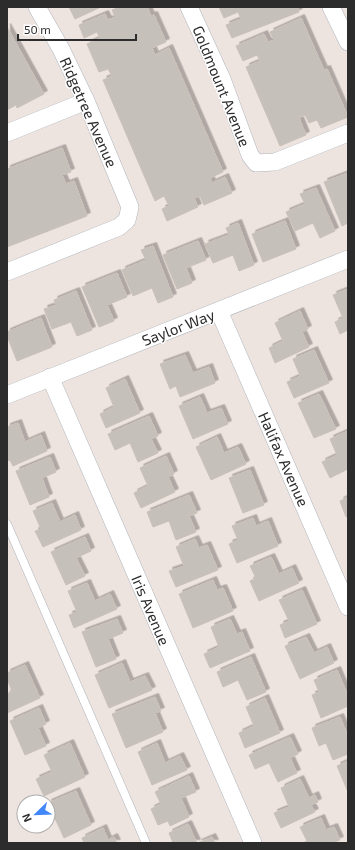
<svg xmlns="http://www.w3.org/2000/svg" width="355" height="850" viewBox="0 0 355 850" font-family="'Exo 2',sans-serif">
<defs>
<filter id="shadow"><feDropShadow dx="3.5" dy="-3.5" stdDeviation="0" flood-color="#0004"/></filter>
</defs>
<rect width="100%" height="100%" fill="#eee4df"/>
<g fill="#c6c0ba" stroke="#c9c0b8" filter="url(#shadow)">
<path d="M69,7H101L75,19Z"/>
<path d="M120,7H147L151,16L154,15L166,42L152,48L155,55L169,48L223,172L210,178L212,183L225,177L232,193L204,205L200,196L194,198L198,207L167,221L162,209L169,206L164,196L155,201L103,80L112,76L108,69L99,72L87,44L100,38L97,32L84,38L79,25L105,14L108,20L115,17L112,10Z"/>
<path d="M219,7H297L299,12L232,38L226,25L241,19L238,12L224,18Z"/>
<path d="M301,18L324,70L327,69L348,117L321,128L317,120L309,123L305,115L299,118L306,135L280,146L246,67L260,61L257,55L243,61L236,46L264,34L268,42L274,40L270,32Z"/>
<path d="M7,27L44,94L17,108L16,105L7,110Z"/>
<path d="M62,148L71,172L62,175L66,184L74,181L87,216L7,247V169Z"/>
<path d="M348,173V223L342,226L324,182Z"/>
<path d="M316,188L335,231L320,238L313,223L295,231L286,212L305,204L300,194Z"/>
<path d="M285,221L296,249L263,262L252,234Z"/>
<path d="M238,223L254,265L239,271L233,255L213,263L205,244L229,235L226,228Z"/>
<path d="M198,241L206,260L186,268L192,283L177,289L163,255Z"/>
<path d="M153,246L173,297L158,303L152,288L133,296L122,270L146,260L141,250Z"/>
<path d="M117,273L127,297L107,305L114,321L99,327L82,287Z"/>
<path d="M348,289V330L340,334L335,322L343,318L333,295Z"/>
<path d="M76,291L92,330L77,336L71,322L52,329L44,309L56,305L54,300Z"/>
<path d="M300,311L308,329L302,332L309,347L275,363L269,348L283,341L275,323Z"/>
<path d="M41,318L52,347L17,361L7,336V332Z"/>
<path d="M314,350L329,383L294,398L287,382L300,376L293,359Z"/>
<path d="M185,355L193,373L209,367L215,383L180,397L176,386L170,389L160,364Z"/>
<path d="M125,379L140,413L106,428L100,414L114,407L106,388Z"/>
<path d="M319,394L336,429L314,438L298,403Z"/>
<path d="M200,397L207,413L221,408L228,424L193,439L179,406Z"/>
<path d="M149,416L158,436L151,439L158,453L138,462L130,443L115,450L108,434Z"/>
<path d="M18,423L25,442L41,435L47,451L13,466L10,460L7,461V427Z"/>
<path d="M348,431V469L330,478L322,462L337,455L330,439Z"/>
<path d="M217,437L224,453L238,447L246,464L211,480L196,447Z"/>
<path d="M166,456L174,474L168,477L175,492L141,508L134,493L148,486L140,468Z"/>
<path d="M50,457L56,472L42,478L49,497L30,505L16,471Z"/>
<path d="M250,470L264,505L243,513L229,478Z"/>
<path d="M189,495L197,513L189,516L196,532L176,540L169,521L153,527L147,512Z"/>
<path d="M348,497V516L346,517L340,501Z"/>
<path d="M52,503L60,522L75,515L81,530L43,547L35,531L41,529L33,511Z"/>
<path d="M253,518L256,526L268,521L278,546L237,563L229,544L238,540L232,526Z"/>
<path d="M85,537L91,551L76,558L85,576L66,585L51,552Z"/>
<path d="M195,539L199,548L207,545L218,570L176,587L169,571L184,566L176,547Z"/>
<path d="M271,557L279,574L292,568L299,583L259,601L250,581L256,578L250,566Z"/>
<path d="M213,580L217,590L223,588L233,611L193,628L179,594Z"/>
<path d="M87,583L95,601L110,594L117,609L74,628L69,615L77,612L68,591Z"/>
<path d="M302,590L317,624L285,638L280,625L289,621L279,600Z"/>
<path d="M117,619L123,633L108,639L116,659L96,667L82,632Z"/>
<path d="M230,619L237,634L242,632L250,651L210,668L204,654L219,647L211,627Z"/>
<path d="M306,637L314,653L327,647L334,663L300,679L285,646Z"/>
<path d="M251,657L266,692L247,700L238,680L223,687L217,672Z"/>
<path d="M122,663L130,682L145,676L152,690L109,708L95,675Z"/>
<path d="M25,665L40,698L7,713V694L12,691L7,679V673Z"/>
<path d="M337,670L348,696V706L321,718L312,695L319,692L314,680Z"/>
<path d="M155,697L161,711L155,713L163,732L126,748L112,714Z"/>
<path d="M265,698L280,733L245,748L239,733L254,726L246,707Z"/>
<path d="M39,708L46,724L38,728L46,746L25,755L10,721Z"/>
<path d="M340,717L347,734H348V754L333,760L326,743L319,746L312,728Z"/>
<path d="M290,737L298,754L290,758L297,773L278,782L269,763L255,769L249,755Z"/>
<path d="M70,743L85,777L44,796L36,779L52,772L44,755Z"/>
<path d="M157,743L165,763L180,756L187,770L152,785L138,752Z"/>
<path d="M348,761V792L337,766Z"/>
<path d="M189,776L196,792L181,798L189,817L170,826L168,821L158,825L151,809L161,804L155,792Z"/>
<path d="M300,779L309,798L315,795L318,802L311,805L315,812L281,828L274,813L289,807L281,788Z"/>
<path d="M76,791L91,825L64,838L48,803Z"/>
<path d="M321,818L326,830L334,827L340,840L332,843H303L307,841L300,827Z"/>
<path d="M188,824L197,843H173L169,833Z"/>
<path d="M103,828L108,840L114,837L117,843H84L82,838Z"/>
<path d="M212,837L215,843H198Z"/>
</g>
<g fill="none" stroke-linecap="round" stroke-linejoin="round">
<g stroke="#afb4bc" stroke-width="9">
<path id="service" d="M7,524L146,843"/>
</g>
<g stroke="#afb4bc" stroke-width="18">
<g id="minor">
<path d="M189,7L222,79L250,155L256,163L275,162L348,133"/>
<path d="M331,7L348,42"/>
<path d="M7,133L86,101"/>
<path d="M7,272L119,227L127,220L130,207L86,101L61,49L37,7"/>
<path d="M219,311L348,607"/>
<path d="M50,377L253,843"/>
<path d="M7,395L348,259"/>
</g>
</g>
<use href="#service" stroke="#fff" stroke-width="8"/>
<use href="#minor" stroke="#fff" stroke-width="17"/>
</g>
<g text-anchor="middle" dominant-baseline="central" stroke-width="3" stroke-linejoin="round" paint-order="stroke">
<g font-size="15" fill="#2c2c2c" stroke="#fff">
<text transform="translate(222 86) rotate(68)">Goldmount Avenue</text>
<text transform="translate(89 112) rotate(66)">Ridgetree Avenue</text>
<text transform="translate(178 327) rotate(-21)">Saylor Way</text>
<text transform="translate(284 459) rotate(66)">Halifax Avenue</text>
<text transform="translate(151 610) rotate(67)">Iris Avenue</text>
</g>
</g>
<rect width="355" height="850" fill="none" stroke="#2c2c2c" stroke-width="16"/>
<g transform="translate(36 814) rotate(247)"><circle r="19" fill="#ffffff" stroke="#ababab"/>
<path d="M0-3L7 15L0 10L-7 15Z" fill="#4187f8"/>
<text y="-6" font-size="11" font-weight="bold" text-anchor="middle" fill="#2c2c2c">N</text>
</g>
<path d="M18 34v6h118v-6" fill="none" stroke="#2c2c2c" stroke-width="2"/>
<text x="24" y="34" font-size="12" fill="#2c2c2c" stroke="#ffffff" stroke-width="3" paint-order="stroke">50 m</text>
</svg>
